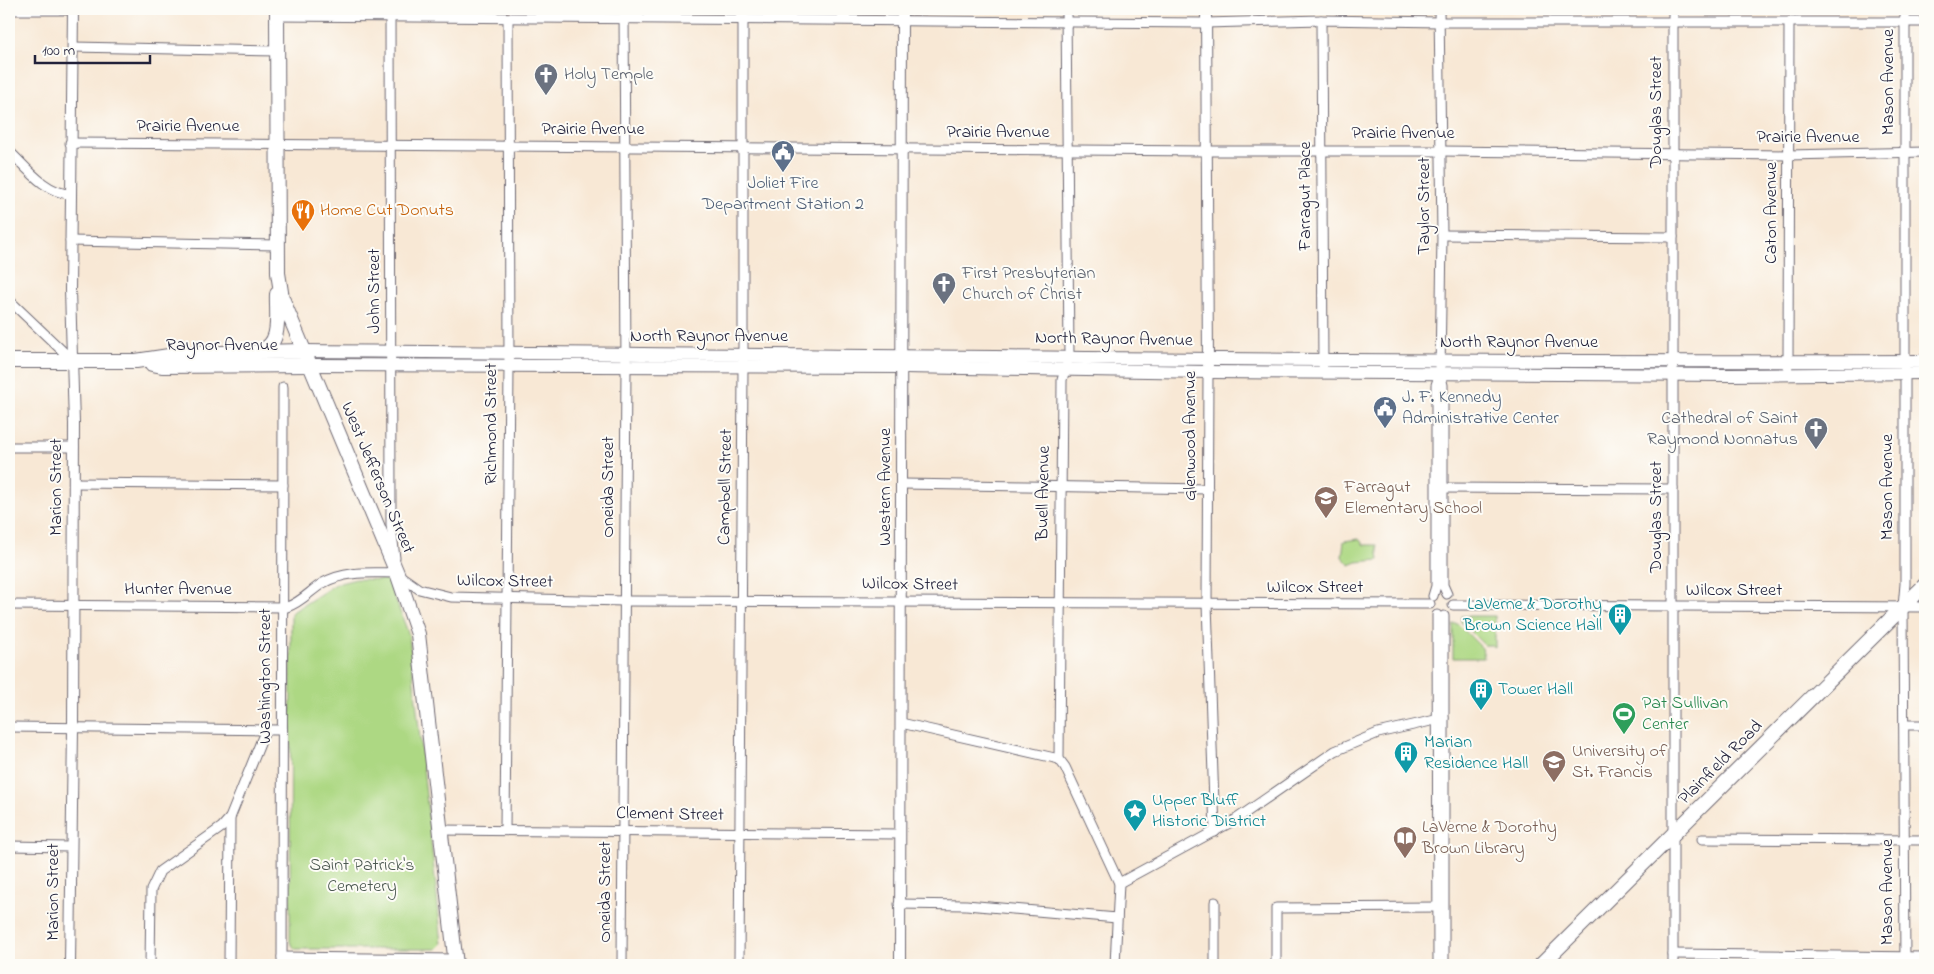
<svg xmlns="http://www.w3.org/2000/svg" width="1934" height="974" viewBox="0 0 1934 974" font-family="'Indie Flower',sans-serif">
<rect width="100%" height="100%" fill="#fdfcf7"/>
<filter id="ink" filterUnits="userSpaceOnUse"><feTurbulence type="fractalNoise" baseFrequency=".02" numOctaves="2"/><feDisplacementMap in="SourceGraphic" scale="10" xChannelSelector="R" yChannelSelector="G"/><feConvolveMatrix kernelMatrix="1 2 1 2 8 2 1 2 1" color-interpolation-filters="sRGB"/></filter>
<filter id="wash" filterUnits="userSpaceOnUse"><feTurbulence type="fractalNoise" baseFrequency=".0096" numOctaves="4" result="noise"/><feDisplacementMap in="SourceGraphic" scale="20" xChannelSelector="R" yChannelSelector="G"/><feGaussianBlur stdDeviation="1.12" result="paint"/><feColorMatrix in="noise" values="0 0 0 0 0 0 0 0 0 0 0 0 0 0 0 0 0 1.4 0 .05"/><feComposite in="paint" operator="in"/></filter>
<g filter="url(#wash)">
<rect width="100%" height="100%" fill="#f8e8d5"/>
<g fill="#add883" stroke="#687d5f">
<path d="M1359,539L1364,545H1377L1379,560L1357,562L1350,565L1342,557L1344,541Z"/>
<path d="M356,579L388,580L409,635L442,944L437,949H295L290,942L291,613L336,584Z"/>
<path d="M1461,616H1495V648L1492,645H1484L1461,622Z"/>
<path d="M1453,624H1458L1482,648L1484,658H1453Z"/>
</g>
</g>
<g filter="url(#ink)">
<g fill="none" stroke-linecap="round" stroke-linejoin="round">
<g stroke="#6d6771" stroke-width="11">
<g id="minor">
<path d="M390,9L391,525L395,558"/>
<path d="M1066,9L1069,357L1062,380L1059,759L1065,767L1119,883L1115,965"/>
<path d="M1439,9L1442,235L1440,373L1443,385V585L1447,594"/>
<path d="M9,10H73"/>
<path d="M277,16L1206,23L1321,20L1439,22H1925"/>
<path d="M1321,20L1323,365"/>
<path d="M73,47L277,51"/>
<path d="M70,143L1207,151H1441L1788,155L1925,152"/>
<path d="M9,151C26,167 45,193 70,194"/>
<path d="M1442,235L1673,237"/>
<path d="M70,241L278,245"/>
<path d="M9,300L73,361"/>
<path d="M1788,366L1789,22"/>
<path d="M1208,372L1207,604L1215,832"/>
<path d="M9,447H74"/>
<path d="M74,483L283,485"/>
<path d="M903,484L1208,489"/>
<path d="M1443,488L1673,489"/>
<path d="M399,575L419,589L451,597L625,601L1430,604"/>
<path d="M1433,596L1436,586V385L1440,373"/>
<path d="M9,605L287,607C302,602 311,590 323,583C346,570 371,573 397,573"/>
<path d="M1453,605L1925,607"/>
<path d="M1437,615L1438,965"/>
<path d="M901,723L1059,759"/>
<path d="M1904,725H1925"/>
<path d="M9,727L282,730"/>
<path d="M440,830L900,834"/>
<path d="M505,830L509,367L508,18"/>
<path d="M1702,839L1925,840"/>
<path d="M9,846L70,847"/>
<path d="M1119,883L1235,820L1335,751L1378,733L1444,718"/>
<path d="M1215,902V965"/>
<path d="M899,904L966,905L1117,918"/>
<path d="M1673,954L1925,957"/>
<path d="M282,957L455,959"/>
<path d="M150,965L151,890L160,871L222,827L230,818L266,729"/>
<path d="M229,965L230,818"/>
<path d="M282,965L283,387"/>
<path d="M622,965L626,367L624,9"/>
<path d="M739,965L743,367V9"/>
<path d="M1276,965V908L1443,907"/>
<path d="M1444,965V616"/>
<path d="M1673,965V9"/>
<path d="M1905,965L1903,607L1905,584V9"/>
</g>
</g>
<g stroke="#6d6771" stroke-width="12">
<g id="tertiary">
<path d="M1206,9L1208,365"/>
<path d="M70,965L73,728L74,424L70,290L73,9"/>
<path d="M900,965L902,9"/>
</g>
</g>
<g stroke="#6d6771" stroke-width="14">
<g id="secondary">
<path d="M303,351C844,355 1384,363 1925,361"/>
<path d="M309,365L903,367L1208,372L1731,375L1925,373"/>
</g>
</g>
<g stroke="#6d6771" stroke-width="16">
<g id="primary">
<path d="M277,9L278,273L282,298L397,573L418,634L456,965"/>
<path d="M260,351C283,344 276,314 277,294"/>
<path d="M9,361H136L182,354L303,351"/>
<path d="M152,364L162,366L309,365"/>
<path d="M1541,965L1925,585"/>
</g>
</g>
<use href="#minor" stroke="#fff" stroke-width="9"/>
<use href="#tertiary" stroke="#fff" stroke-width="10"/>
<use href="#secondary" stroke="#fff" stroke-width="12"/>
<use href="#primary" stroke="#fff" stroke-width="14"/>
</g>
</g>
<defs>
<g id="church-pin" transform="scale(1.25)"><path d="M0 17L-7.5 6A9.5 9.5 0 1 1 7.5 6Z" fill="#6b7280" stroke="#fdfcf7"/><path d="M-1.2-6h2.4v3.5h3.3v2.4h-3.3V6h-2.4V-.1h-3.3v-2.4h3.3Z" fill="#fff"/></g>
<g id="civic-pin" transform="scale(1.25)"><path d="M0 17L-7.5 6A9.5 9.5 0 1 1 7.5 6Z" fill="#5c6f8a" stroke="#fdfcf7"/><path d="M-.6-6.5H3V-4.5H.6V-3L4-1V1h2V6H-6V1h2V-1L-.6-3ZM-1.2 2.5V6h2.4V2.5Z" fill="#fff"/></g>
<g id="restaurant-pin" transform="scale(1.25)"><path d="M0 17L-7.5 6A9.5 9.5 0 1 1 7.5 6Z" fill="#e8710a" stroke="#fdfcf7"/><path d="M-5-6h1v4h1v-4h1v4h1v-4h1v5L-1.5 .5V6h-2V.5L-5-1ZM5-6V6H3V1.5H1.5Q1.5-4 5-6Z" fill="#fff"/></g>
<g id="school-pin" transform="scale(1.25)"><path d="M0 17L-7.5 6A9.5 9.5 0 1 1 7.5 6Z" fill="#8d6e63" stroke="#fdfcf7"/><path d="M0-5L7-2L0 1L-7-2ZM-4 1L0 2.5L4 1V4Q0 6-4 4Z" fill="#fff"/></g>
<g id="building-pin" transform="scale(1.25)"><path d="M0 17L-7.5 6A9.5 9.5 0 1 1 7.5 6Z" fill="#0f9aa8" stroke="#fdfcf7"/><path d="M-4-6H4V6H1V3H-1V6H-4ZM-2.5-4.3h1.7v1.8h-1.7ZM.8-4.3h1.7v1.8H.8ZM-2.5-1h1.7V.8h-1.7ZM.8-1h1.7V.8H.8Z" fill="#fff"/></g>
<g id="stadium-pin" transform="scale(1.25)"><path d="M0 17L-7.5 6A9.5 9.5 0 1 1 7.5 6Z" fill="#2e9e5b" stroke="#fdfcf7"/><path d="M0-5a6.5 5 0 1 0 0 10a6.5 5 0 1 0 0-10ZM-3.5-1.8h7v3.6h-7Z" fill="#fff"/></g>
<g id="university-pin" transform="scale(1.25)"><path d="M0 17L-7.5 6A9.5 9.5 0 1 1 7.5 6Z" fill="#8d6e63" stroke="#fdfcf7"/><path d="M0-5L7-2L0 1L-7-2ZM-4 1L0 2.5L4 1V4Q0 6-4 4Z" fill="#fff"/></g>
<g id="sight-pin" transform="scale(1.25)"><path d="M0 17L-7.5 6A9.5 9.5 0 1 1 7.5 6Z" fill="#0f9aa8" stroke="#fdfcf7"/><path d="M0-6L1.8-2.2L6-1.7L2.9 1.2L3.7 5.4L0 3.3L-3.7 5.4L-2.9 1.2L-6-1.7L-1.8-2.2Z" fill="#fff"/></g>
<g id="library-pin" transform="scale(1.25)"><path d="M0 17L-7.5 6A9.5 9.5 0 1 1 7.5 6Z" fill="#8d6e63" stroke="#fdfcf7"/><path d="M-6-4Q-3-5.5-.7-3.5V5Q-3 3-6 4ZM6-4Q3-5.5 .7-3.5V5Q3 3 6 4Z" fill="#fff"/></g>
</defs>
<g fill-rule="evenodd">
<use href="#church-pin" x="546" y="75"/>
<use href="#civic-pin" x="783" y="152"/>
<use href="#restaurant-pin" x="303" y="211"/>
<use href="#church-pin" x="944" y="284"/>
<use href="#civic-pin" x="1385" y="408"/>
<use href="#church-pin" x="1816" y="429"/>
<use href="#school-pin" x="1326" y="498"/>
<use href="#building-pin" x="1620" y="615"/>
<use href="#building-pin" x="1481" y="690"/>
<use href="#stadium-pin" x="1624" y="714"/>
<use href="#building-pin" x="1406" y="753"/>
<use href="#university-pin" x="1554" y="762"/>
<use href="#sight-pin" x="1135" y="811"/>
<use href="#library-pin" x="1405" y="838"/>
</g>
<g text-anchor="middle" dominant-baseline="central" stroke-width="4" stroke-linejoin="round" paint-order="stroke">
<g font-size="18" fill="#5b616d" stroke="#fdfcf7" text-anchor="start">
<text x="564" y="75">Holy Temple</text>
<text x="962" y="274">First Presbyterian<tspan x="962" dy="21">Church of Christ</tspan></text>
<text x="1798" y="419" text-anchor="end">Cathedral of Saint<tspan x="1798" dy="21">Raymond Nonnatus</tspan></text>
</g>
<g font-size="18" fill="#22223b" stroke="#fdfcf7">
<text transform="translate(1889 82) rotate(-90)">Mason Avenue</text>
<text transform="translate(1657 112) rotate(-90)">Douglas Street</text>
<text x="188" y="127">Prairie Avenue</text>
<text x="593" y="130">Prairie Avenue</text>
<text x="998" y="133">Prairie Avenue</text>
<text x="1403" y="134">Prairie Avenue</text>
<text x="1808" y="138">Prairie Avenue</text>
<text transform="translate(1306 196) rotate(-90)">Farragut Place</text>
<text transform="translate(1425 206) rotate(-90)">Taylor Street</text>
<text transform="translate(1772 213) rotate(-90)">Caton Avenue</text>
<text transform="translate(375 291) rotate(-90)">John Street</text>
<text x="709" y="337">North Raynor Avenue</text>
<text transform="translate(1114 340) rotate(1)">North Raynor Avenue</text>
<text x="1519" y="343">North Raynor Avenue</text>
<text x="222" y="346">Raynor Avenue</text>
<text transform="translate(492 424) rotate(-90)">Richmond Street</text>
<text transform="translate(1191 436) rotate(-90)">Glenwood Avenue</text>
<text transform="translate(377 478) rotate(67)">West Jefferson Street</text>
<text transform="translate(57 487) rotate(-90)">Marion Street</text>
<text transform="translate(609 487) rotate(-90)">Oneida Street</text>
<text transform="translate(726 487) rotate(-89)">Campbell Street</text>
<text transform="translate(886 487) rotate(-90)">Western Avenue</text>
<text transform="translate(1888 487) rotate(-90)">Mason Avenue</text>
<text transform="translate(1044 493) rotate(-89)">Buell Avenue</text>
<text transform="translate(1657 517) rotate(-90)">Douglas Street</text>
<text transform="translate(505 582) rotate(1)">Wilcox Street</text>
<text transform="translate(910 585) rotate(1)">Wilcox Street</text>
<text x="1315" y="588">Wilcox Street</text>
<text x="178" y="590">Hunter Avenue</text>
<text x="1734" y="591">Wilcox Street</text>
<text transform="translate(266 676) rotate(-90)">Washington Street</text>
<text transform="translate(1721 763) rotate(-45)">Plainfield Road</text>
<text transform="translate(670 815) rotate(1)">Clement Street</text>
<text transform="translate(54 892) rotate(-90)">Marion Street</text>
<text transform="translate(606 892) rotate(-90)">Oneida Street</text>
<text transform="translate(1888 892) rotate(-90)">Mason Avenue</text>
</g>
<g font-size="18" fill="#4e5e75" stroke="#fdfcf7">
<text x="783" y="184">Joliet Fire<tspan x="783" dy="21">Department Station 2</tspan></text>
<text x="1402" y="398" text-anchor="start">J. F. Kennedy<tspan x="1402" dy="21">Administrative Center</tspan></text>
</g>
<g font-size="18" fill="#c56008" stroke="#fdfcf7" text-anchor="start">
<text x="320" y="211">Home Cut Donuts</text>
</g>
<g font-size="18" fill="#785e54" stroke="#fdfcf7" text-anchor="start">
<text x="1344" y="488">Farragut<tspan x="1344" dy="21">Elementary School</tspan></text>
<text x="1572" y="752">University of<tspan x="1572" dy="21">St. Francis</tspan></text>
<text x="1422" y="828">LaVerne &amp; Dorothy<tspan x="1422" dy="21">Brown Library</tspan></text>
</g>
<g font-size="18" fill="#0d838f" stroke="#fdfcf7" text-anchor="start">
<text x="1602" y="605" text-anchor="end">LaVerne &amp; Dorothy<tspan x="1602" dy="21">Brown Science Hall</tspan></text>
<text x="1498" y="690">Tower Hall</text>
<text x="1424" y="743">Marian<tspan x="1424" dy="21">Residence Hall</tspan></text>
<text x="1152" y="801">Upper Bluff<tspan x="1152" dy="21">Historic District</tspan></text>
</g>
<g font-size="18" fill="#27864d" stroke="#fdfcf7" text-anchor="start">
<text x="1642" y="704">Pat Sullivan<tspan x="1642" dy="21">Center</tspan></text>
</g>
<g font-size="18" fill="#4c5951" stroke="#fdfcf7">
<text x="362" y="866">Saint Patrick's<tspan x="362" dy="21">Cemetery</tspan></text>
</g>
</g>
<rect width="1934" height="974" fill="none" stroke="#fdfcf7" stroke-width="30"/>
<path d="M35 55v8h115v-8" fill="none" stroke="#22223b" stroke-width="2.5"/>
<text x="42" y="55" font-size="15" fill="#22223b" stroke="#fdfcf7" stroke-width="4" paint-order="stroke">100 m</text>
</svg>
